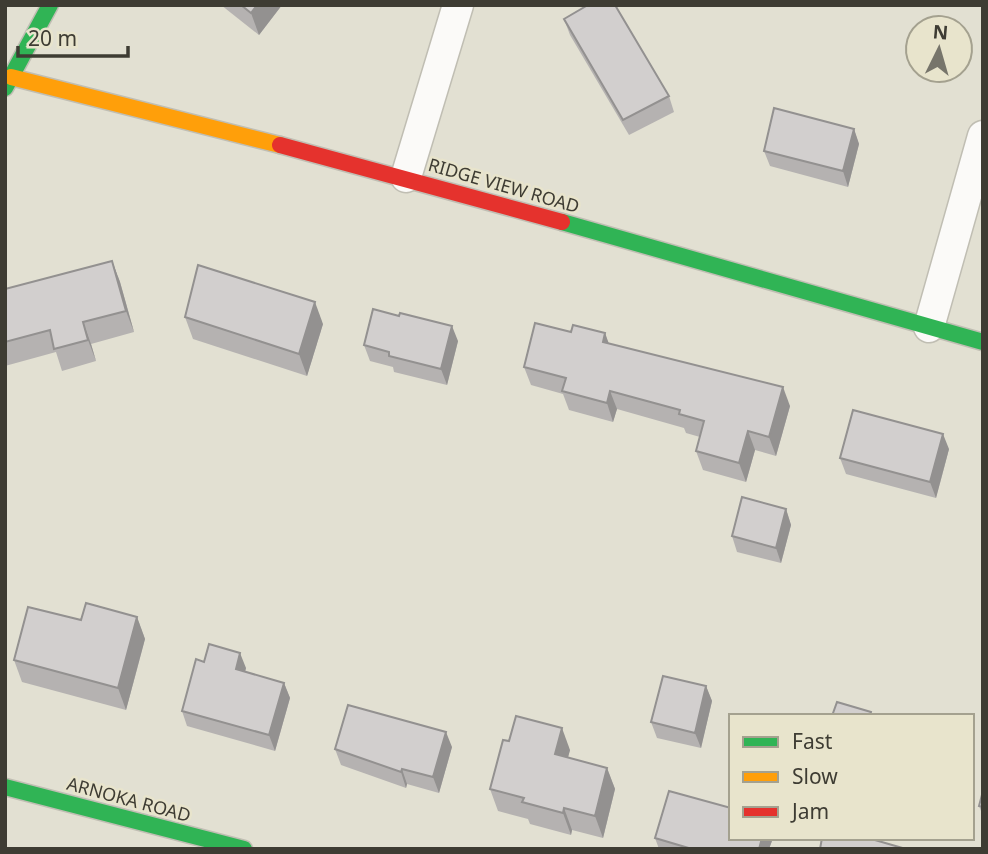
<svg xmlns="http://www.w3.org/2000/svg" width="988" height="854" viewBox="0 0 988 854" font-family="'Noto Sans',sans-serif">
<rect width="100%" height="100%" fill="#e2e0d2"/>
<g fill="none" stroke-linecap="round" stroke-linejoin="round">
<g stroke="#c0beb3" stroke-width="33">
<g id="street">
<path d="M406,177L458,5"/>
<path d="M929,327L983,136"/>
</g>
</g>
<g stroke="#c0beb3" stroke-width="19">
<g id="fast">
<path d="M5,88L50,5"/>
<path d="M562,222L983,342"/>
<path d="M5,787L244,849"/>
</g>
</g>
<g stroke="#c0beb3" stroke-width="19">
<path id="slow" d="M11,77L280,145"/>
</g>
<g stroke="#c0beb3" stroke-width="19">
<path id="jam" d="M280,145L562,222"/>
</g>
<use href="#street" stroke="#fbfaf8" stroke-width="30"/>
<use href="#fast" stroke="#30b455" stroke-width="16"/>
<use href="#slow" stroke="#ff9f0a" stroke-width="16"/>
<use href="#jam" stroke="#e5322d" stroke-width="16"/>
</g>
<g fill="#b5b2b1">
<path d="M221,5H282L259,35Z"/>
<path d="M564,19L669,96L674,112L629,135L570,35Z"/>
<path d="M854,129L859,144L848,187L770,166L764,151Z"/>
<path d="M112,261L120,282L134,332L91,344L96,361L62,371L56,352L5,366V289Z"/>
<path d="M185,317L323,324L307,376L193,339Z"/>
<path d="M571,332L605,333L608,343L790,406L776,456L755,450L746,482L703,470L696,451L700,437L686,433L684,428L617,409L613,422L569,410L563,394L531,385L524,367Z"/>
<path d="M458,341L447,385L394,372L393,367L370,361L364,345Z"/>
<path d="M949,449L936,498L846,474L840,458Z"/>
<path d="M786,509L791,525L781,563L737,552L732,536Z"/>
<path d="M137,617L145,639L126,710L22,682L14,660L81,620Z"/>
<path d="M204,662L246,668L245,672L284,683L290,698L275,751L187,726L182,711Z"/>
<path d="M706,686L712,701L701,748L657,738L651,722Z"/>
<path d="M509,741L570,750L568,757L607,768L615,789L603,838L572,830L571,835L530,824L528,819L498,811L490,789Z"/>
<path d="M452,747L439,793L407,784L406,788L341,765L335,749Z"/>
<path d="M983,791V816L979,806Z"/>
<path d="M655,838H773L769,849H659Z"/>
</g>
<g fill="#939190">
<path d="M257,5H282L259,35L251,13Z"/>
<path d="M854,129L859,144L848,187L843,171Z"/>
<path d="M112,261L120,282L134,332L126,311Z"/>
<path d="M315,302L323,324L307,376L299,354Z"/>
<path d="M83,322L91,344L96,361L88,340Z"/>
<path d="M452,326L458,341L447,385L441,369Z"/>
<path d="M605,333L612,352L603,342Z"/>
<path d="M783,387L790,406L776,456L769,437Z"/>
<path d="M610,391L617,409L613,422L607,403Z"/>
<path d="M748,431L755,450L746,482L739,463Z"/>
<path d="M943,434L949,449L936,498L930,482Z"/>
<path d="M786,509L791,525L781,563L776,548Z"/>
<path d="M137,617L145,639L126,710L118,688Z"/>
<path d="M240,653L246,668L241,685L236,669Z"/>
<path d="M284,683L290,698L275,751L269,735Z"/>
<path d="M706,686L712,701L701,748L695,733Z"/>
<path d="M562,728L570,750L563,776L555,754Z"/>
<path d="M446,732L452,747L439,793L433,777Z"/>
<path d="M607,768L615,789L603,838L595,816Z"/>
<path d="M402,769L407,784L406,788L401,772Z"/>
<path d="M564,808L572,830L571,835L563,813Z"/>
<path d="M762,838H773L769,849H759Z"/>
</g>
<g fill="#d2cfce" stroke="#939190" stroke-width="2">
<path d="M241,5H257L251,13Z"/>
<path d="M588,5H615L669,96L623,120L564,19Z"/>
<path d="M774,108L854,129L843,171L764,151Z"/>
<path d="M112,261L126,311L83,322L88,340L54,349L50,330L5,342V289Z"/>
<path d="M198,265L315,302L299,354L185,317Z"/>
<path d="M373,309L399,316L400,313L452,326L441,369L389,356V352L364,345Z"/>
<path d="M535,323L571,332L573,325L605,333L603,342L783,387L769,437L748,431L739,463L696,451L704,421L679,414L680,410L610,391L607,403L562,391L566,378L524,367Z"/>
<path d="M853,410L943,434L930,482L840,458Z"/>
<path d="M742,497L786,509L776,548L732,536Z"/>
<path d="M86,603L137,617L118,688L14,660L28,607L81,620Z"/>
<path d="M209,644L240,653L236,669L284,683L269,735L182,711L196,659L204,662Z"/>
<path d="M663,676L706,686L695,733L651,722Z"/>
<path d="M837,702L871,712L870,716H832Z"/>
<path d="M348,705L446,732L433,777L402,769L401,772L335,749Z"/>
<path d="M516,716L562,728L555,754L607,768L595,816L564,808L563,813L522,802L524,798L490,789L503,740L509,741Z"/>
<path d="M669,791L731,808V838H762L759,849H692L655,838Z"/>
<path d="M983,791V807L979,806Z"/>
<path d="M822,838H868L906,849H820Z"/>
</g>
<g text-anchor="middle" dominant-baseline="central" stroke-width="5" stroke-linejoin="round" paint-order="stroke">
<g font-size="18" fill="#3e3c33" stroke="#e8e4cc">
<text transform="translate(504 185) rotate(16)">RIDGE VIEW ROAD</text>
<text transform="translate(129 799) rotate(15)">ARNOKA ROAD</text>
</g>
</g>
<rect width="988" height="854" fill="none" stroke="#3e3c33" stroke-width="14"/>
<rect x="729" y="714" width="245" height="126" fill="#e8e4cc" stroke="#a4a18f" stroke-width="2"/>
<rect x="743" y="737" width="35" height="10" fill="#30b455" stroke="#a4a18f" stroke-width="2"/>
<text x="792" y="749" font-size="21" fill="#3e3c33">Fast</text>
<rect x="743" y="772" width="35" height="10" fill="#ff9f0a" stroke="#a4a18f" stroke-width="2"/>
<text x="792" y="784" font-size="21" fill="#3e3c33">Slow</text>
<rect x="743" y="807" width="35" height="10" fill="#e5322d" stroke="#a4a18f" stroke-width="2"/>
<text x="792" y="819" font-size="21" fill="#3e3c33">Jam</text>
<g transform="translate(939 49) rotate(5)"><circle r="33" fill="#e8e4cc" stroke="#a4a18f" stroke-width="2"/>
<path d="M0-5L12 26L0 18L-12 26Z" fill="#77756b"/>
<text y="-10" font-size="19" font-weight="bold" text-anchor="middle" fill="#3e3c33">N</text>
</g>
<path d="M18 46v10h110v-10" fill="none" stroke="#3e3c33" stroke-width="3.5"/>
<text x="28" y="46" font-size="21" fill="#3e3c33" stroke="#e8e4cc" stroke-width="5" paint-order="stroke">20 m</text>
</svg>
